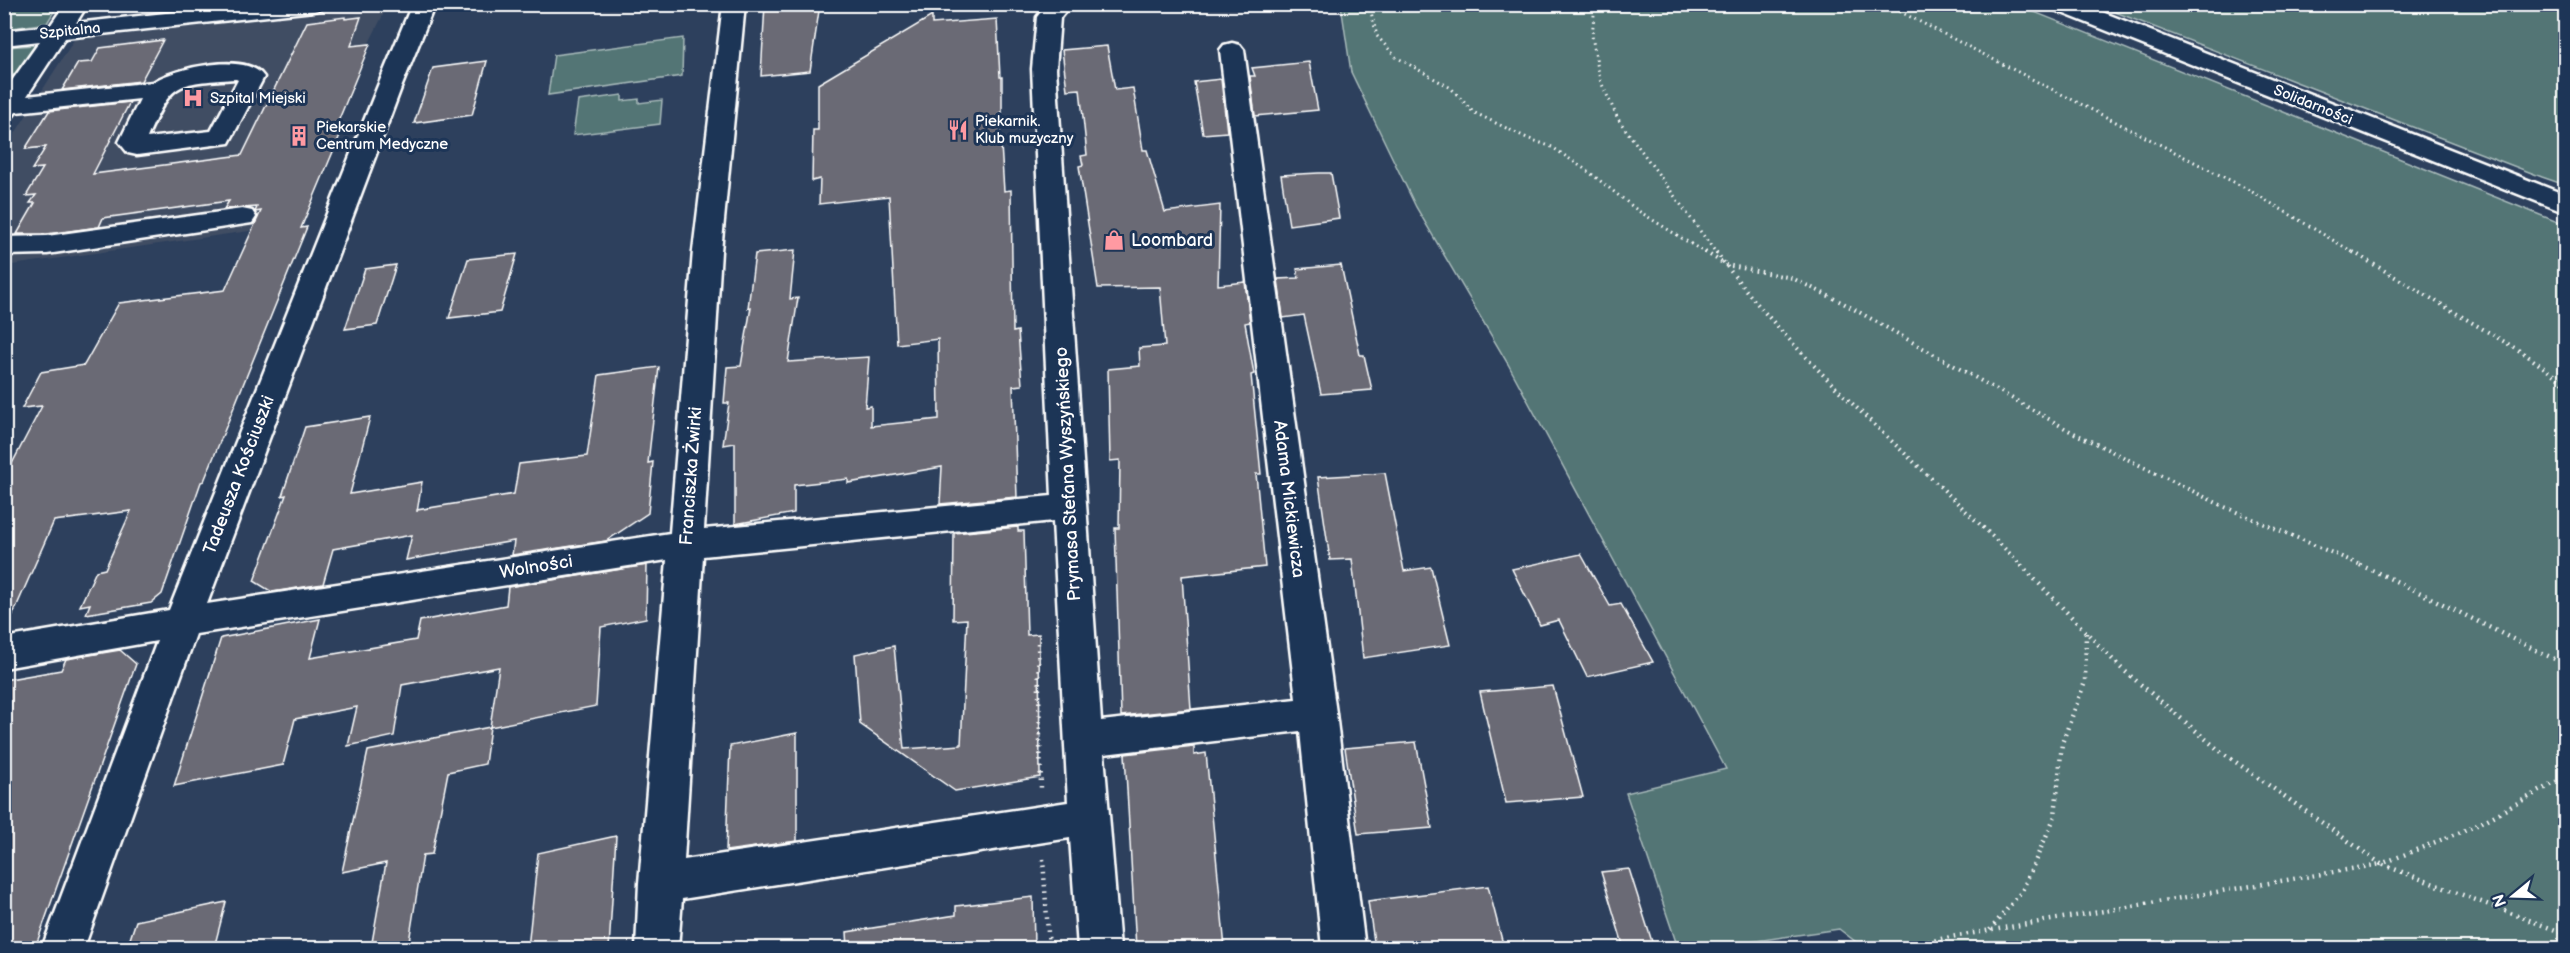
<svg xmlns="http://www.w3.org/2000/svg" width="2570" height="953" viewBox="0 0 2570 953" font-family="'Balsamiq Sans',sans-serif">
<rect width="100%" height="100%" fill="#2d405d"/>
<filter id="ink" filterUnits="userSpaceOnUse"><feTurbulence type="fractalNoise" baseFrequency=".0167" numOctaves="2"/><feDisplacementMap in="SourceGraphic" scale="12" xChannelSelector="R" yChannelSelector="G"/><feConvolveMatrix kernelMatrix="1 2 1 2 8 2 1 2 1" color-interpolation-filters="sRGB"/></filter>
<g filter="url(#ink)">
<path fill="#404d64" d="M388,5L368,45L297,224L5,266L4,151L74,40Z"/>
<g fill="#527475" stroke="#a8baba" stroke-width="1.5">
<path d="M4,5L5,4L58,5L47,23L5,29Z"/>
<path d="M1341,5H2017L2565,225V948H1864L1839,929L1708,948H1678L1626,793L1726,769L1508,364L1416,207L1351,72Z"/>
<path d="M2097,5H2565V185L2542,177Z"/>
<path d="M683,38L682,76L548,95L554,55Z"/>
<path d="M36,45L5,93V47Z"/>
<path d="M622,95V101L639,99V103L662,100L660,124L573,135L578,101Z"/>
</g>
<g fill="#6b6a74" stroke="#fff" stroke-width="1.5">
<path d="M765,4H820L810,71L761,76Z"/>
<path d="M932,16V24L997,19L1000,77H1002V114H999L1004,191L1011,190L1013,332L1018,331L1022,385L1013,386L1017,497L940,504L942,467L848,483V479L794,485V513L735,524V443L723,445L729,403H724L727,367L741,366L751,307L748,308L755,254L795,250L790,299L798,298L788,362L869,357L865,407L871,406V426L939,419L938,339L897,344L889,196L819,204L820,179L812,181L813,130H818V84Z"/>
<path d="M345,17V19L361,17L351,46L370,44L335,129L343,128L301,228L307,227L204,481L201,482L162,594L151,603L86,614L90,604L80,606L96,571L105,569L131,511L54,521L4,635V479L42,406L22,408L41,372L84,365L119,303L225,290L261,211L255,212L257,207L224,209L229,201L103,218L99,227L47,234H17L35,203H30L36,195L26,196L43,168L32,169L46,147L25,149L49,111L130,102L93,174L242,155L307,22Z"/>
<path d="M163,40L141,81L62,90L78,63L92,62L100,48Z"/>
<path d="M1107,46L1115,90L1133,88L1143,150H1147L1165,212L1220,205L1218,285L1245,282L1250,322L1245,323L1254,374L1251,375L1261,474H1256L1265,567L1182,576L1191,709L1121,716L1115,528H1119L1120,460L1110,461L1108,369L1140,366L1139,348L1165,346L1160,287L1098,288L1079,166L1083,165L1081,156L1087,155L1080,89L1067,90L1062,50Z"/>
<path d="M487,61L472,115L414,123L433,68Z"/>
<path d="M1309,62L1318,110L1255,116L1250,76H1255L1252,68Z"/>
<path d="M1221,79L1227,132L1203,134L1194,82Z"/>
<path d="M1319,173H1331L1339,218L1289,225L1281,175Z"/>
<path d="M517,254L500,312L449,318L468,259Z"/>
<path d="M396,265L377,325L345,329L365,269Z"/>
<path d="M1341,265L1360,355H1364L1372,390L1321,394L1304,315L1283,318L1278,279L1299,278L1297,269Z"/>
<path d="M659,367L648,463L653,462L648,513L606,541L512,555L514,541L406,560L412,535L333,549L323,584L272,592L254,581L286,495L282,496L305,427L370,417L350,494L422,482L417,512V510L514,494L519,464L587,456L599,375Z"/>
<path d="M1385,473L1404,571L1431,567L1450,645L1363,658L1352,559L1330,560L1318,477Z"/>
<path d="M1018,527V531H1024L1027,635L1039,634L1040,777L955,791L860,724L855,654L894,646L904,749L961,745L967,619L953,620L954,533Z"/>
<path d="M1581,554L1610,606L1621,604L1653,662L1587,677L1559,620L1540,625L1512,569Z"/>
<path d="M647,565L646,618L601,627L596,706L490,727L499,667L402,685L394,736L348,746L357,707L295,719L283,765L174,786L221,638L320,619L310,658L416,640L420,621L506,605L508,587Z"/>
<path d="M120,650L136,664L35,948H4V680L61,670L66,659Z"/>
<path d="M1553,686L1583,797L1506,803L1480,692Z"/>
<path d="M490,727L485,764L448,772L432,854L423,855L408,948H371L386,863L342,872L368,751Z"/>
<path d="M797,733V841L726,851L730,746Z"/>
<path d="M1416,742L1432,828L1358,834L1345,748Z"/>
<path d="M1194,746V755L1206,753L1225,948H1136L1125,754Z"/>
<path d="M616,836L609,948H528L538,853Z"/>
<path d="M1629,869L1654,948H1624L1601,872Z"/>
<path d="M1488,886L1504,948H1375L1368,901Z"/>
<path d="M1033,897L1034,948H848L847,932L956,915V906Z"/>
<path d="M226,902L214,948H127L136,921Z"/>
</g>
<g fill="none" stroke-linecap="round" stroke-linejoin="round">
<g stroke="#fff" stroke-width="5">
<g id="minor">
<path d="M65,4H88L76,23L246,4H325L322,9L314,11L65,38L27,96L153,82C175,68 247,51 264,77L229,143L137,155L128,153L119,142L140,99L16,112L13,116L4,118V92L40,41L4,45V31L50,26ZM236,79L238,80L211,131L147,138C172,82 174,83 236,79Z"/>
<path d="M412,4H435L401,88L207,604L670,533L693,251L723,4H745L721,251L704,529L1052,496L1032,69L1037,17L1047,4H1071L1060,18L1056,69L1101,721L1296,699L1220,50L1224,45L1232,43L1240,45L1244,50L1336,713L1365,948H1322L1300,731L1104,754L1120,948H1078L1070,838L682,899L678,948H636L639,883L667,560L196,634L84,948H42L157,641L4,668V638L169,610L377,88ZM1053,521L1068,802L684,860L703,556Z"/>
<path d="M2049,4H2082L2566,195V213L2052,9Z"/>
<path d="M242,209L252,211L256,217L252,223L47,254L4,255V237L47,236Z"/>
</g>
</g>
<g stroke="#fff" stroke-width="3" stroke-dasharray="1.5 4" stroke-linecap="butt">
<path d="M1369,4L1377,36L1396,57L1451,88L1473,112L1527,138L1552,147L1589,172L1637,210L1707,254"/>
<path d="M1595,4L1592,36L1600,80L1618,119L1717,254"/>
<path d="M1885,4L2249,190L2356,254"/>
</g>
<g stroke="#fff" stroke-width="4" stroke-dasharray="1.5 4.5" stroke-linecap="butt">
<path d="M1705,252L1726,265L1792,278L1843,303L2070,431L2225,507L2363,566"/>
<path d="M1716,252C1803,370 1920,462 2022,566"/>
<path d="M2353,252L2525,354L2566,384"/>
</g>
<g stroke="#fff" stroke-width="4.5" stroke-dasharray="1.5 5" stroke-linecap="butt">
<path d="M2021,565L2121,668L2220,751L2381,864L2473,827L2566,777"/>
<path d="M2360,565C2430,595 2496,633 2566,664"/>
<path d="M1038,643L1041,789"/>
<path d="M1043,859L1049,948"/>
<path d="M1990,930L2022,891L2055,816L2062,743L2085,682L2086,633"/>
<path d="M1903,948L1945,938L2381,864L2566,934"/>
</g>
<use href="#minor" fill="#1d3557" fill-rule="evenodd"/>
</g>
</g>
<defs>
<g id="hospital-bare" transform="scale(1.62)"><path d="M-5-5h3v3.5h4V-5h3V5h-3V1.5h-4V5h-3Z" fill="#ff9aa2" stroke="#1d3557" stroke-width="2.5" paint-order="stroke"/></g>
<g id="restaurant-bare" transform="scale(1.62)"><path d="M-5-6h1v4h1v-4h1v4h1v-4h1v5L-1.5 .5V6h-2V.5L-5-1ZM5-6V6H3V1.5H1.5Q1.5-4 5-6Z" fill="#ff9aa2" stroke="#1d3557" stroke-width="2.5" paint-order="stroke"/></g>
<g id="building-bare" transform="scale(1.62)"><path d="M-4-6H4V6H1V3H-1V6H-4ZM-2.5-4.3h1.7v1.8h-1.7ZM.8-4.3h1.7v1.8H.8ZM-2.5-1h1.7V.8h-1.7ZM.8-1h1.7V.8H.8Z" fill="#ff9aa2" stroke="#1d3557" stroke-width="2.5" paint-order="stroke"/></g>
<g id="shop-bare" transform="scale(1.62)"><path d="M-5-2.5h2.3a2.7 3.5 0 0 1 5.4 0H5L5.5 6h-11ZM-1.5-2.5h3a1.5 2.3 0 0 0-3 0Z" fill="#ff9aa2" stroke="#1d3557" stroke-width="2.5" paint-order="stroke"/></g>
</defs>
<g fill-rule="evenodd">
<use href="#hospital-bare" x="193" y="98"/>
<use href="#restaurant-bare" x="958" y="130"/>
<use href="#building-bare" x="299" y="136"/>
<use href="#shop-bare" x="1114" y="240"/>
</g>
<g text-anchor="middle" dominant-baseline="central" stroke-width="6" stroke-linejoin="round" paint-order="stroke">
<g font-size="15" fill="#fff" stroke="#1d3557">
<text transform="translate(70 31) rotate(-6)">Szpitalna</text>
<text transform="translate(2313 105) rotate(22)">Solidarności</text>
</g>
<g font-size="15" fill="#fff" stroke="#1d3557" text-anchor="start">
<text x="210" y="98">Szpital Miejski</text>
<text x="975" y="121">Piekarnik.<tspan x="975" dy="17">Klub muzyczny</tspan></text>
<text x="316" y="127">Piekarskie<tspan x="316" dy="17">Centrum Medyczne</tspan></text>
</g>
<g font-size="18" fill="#fff" stroke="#1d3557" text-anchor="start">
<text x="1131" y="240">Loombard</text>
</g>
<g font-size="18" fill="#fff" stroke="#1d3557">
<text transform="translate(1068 474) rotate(-93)">Prymasa Stefana Wyszyńskiego</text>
<text transform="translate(239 475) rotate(-69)">Tadeusza Kościuszki</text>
<text transform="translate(691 476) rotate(-86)">Franciszka Żwirki</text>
<text transform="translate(1289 499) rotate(83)">Adama Mickiewicza</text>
<text transform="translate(536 567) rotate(-9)">Wolności</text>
</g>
</g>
<rect width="2570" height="953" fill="none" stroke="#1d3557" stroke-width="24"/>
<rect x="12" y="12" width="2546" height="929" fill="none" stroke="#fff" stroke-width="2" filter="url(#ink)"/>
<g transform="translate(2513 896) rotate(251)" stroke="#1d3557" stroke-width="4.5" paint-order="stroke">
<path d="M0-4.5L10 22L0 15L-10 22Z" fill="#ffffff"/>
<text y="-9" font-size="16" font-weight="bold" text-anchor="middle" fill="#ffffff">N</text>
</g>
</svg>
